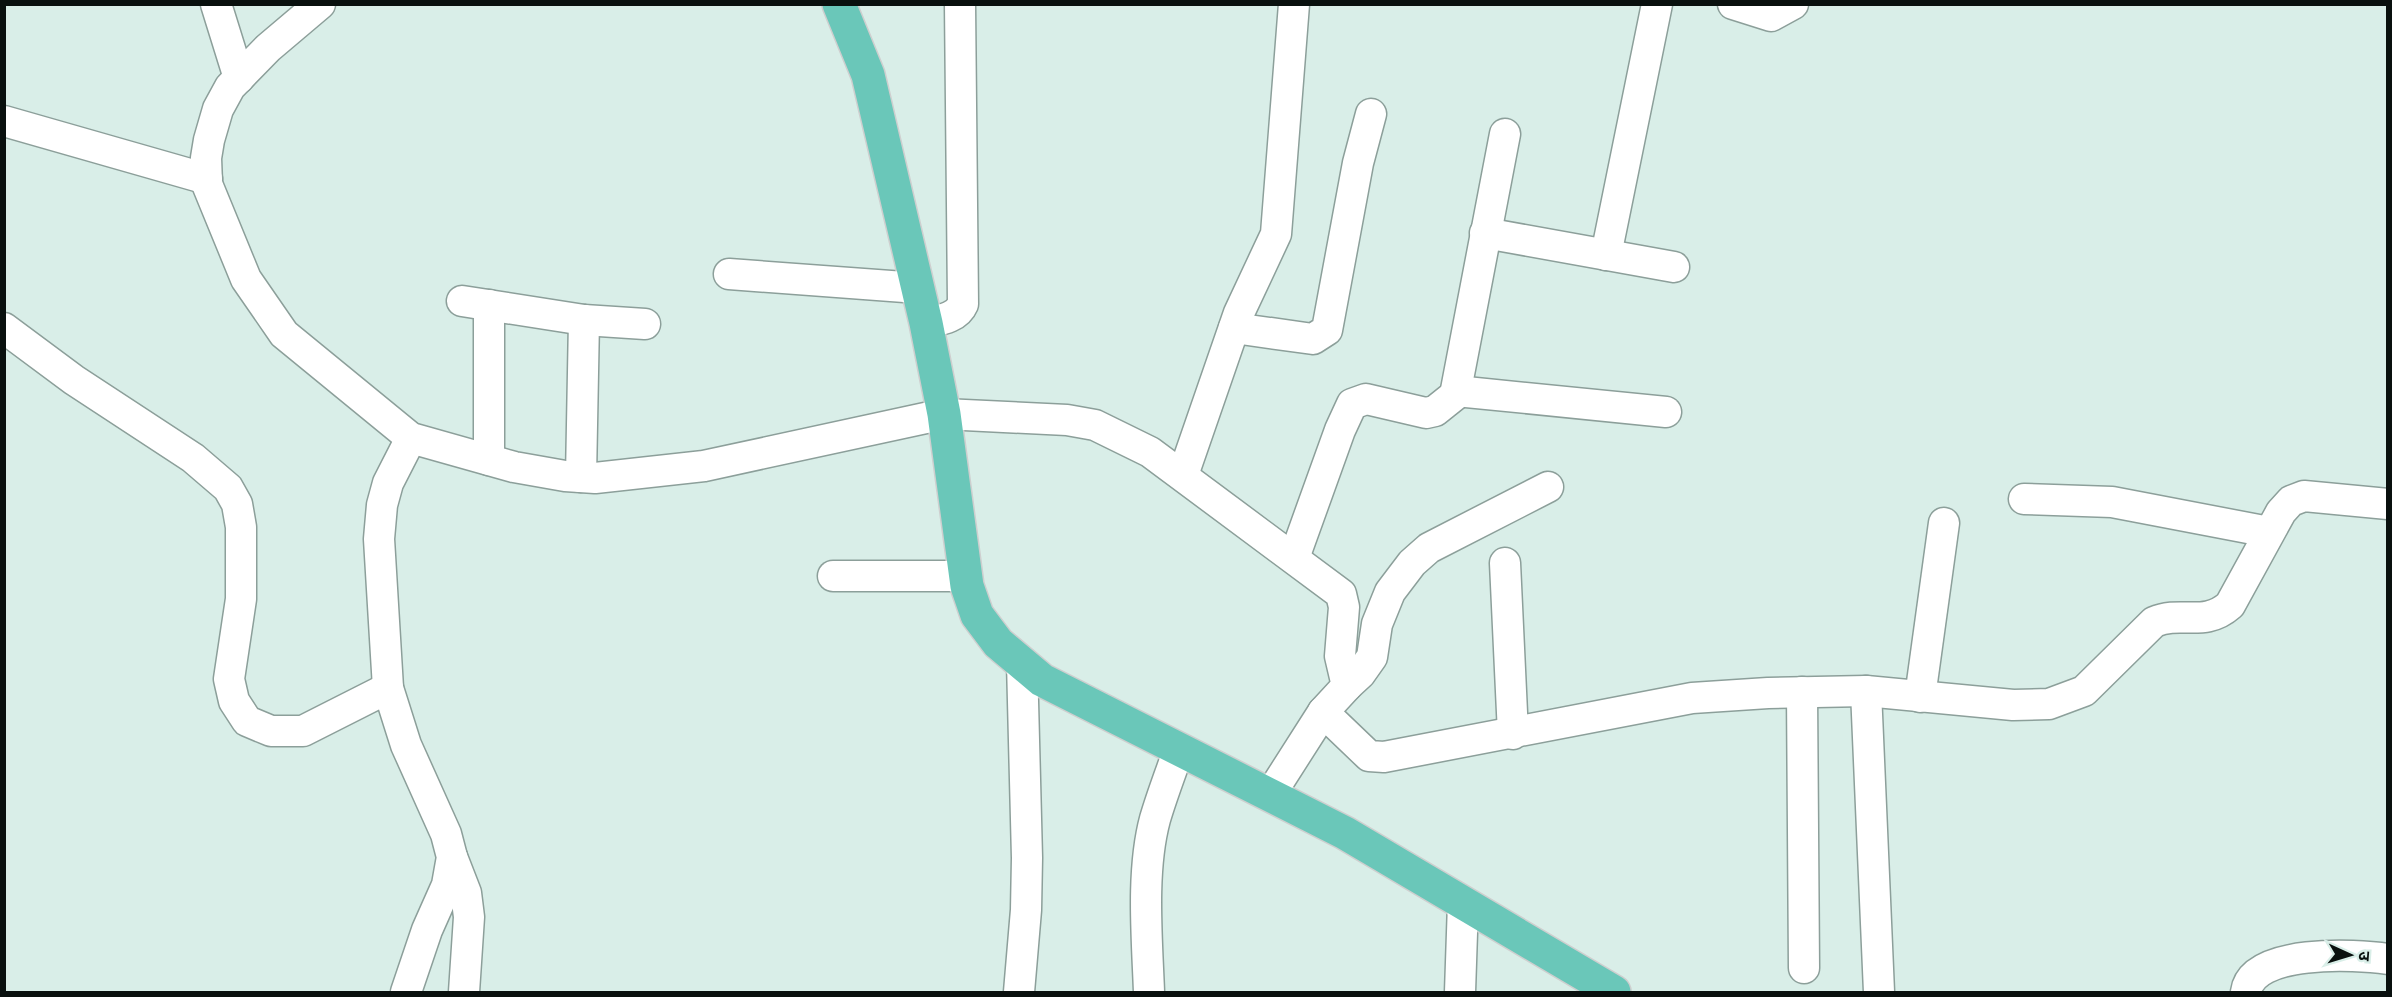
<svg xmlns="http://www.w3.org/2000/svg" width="2392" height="997" viewBox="0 0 2392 997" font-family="'PT Sans Narrow','Noto Sans Devanagari',sans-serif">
<rect width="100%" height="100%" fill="#d9eee8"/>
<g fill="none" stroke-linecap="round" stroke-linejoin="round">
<g stroke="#8c9f9a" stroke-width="33">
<g id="minor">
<path d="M216,4L239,78"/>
<path d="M320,4L268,48L230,87L218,109L209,140L206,158L207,184L246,279L284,334L411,438L514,467L565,476L595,478L704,466L944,414L1067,420L1095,425L1150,452L1341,594L1344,607L1340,656L1347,686L1323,712"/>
<path d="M1733,4L1771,16L1793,4"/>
<path d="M4,121L207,179"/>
<path d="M1485,233L1674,267"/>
<path d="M1606,255L1657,4"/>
<path d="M729,274L918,288"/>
<path d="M462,301L584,320L645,324"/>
<path d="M489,305V460"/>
<path d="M926,323C940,320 957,318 963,304L960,4"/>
<path d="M4,328L74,380L193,458L228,488L237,504L241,527V599L229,679L234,701L247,721L271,731H303L388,688"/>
<path d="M1234,328L1313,339L1327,330L1358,163L1371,114"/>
<path d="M1456,391L1666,412"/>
<path d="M1183,475L1239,313L1276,234L1294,4"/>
<path d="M581,477L584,320"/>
<path d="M2024,499L2112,502L2269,532"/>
<path d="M1294,558L1340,430L1352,404L1366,399L1426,413L1435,411L1455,395L1505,134"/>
<path d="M1505,563L1513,734"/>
<path d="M833,576H965"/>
<path d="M1347,686L1360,674L1372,657L1377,624L1390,592L1412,563L1429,548L1548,487"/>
<path d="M1866,691L1879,992"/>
<path d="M1802,692L1804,968"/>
<path d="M1920,697L1944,523"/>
<path d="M1270,795L1323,712L1369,756L1384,757L1692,698L1768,693L1866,691L2013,705L2049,704L2084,691L2154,622C2182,610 2204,628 2230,605L2281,512L2291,501L2304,496L2388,504"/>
<path d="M452,857L466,893L469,917L464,992"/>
<path d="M406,992L427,930L447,885L452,857L446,834L406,745L388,688L379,539L382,505L388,483L411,438"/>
<path d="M1019,992L1026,910L1027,858L1022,662"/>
<path d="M1149,992C1147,938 1141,871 1155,819C1162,795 1171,772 1179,749"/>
<path d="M1460,992L1463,903"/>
<path d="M2246,992C2252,949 2355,954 2388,959"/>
</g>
</g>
<g stroke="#cecfcf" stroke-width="36">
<path id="major" d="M839,4L868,75L926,323L944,414L967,586L977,615L998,643L1042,680L1345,833L1614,992"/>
</g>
<use href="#minor" stroke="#fff" stroke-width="30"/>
<use href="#major" stroke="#6ac7b9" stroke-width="33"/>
</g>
<rect width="2392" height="997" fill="none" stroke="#09100e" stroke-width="12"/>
<g transform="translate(2350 955) rotate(94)" stroke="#d9eee8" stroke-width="4.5" paint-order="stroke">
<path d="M0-4.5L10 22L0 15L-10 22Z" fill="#09100e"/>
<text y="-9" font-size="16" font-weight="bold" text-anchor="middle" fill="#09100e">उ</text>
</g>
</svg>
